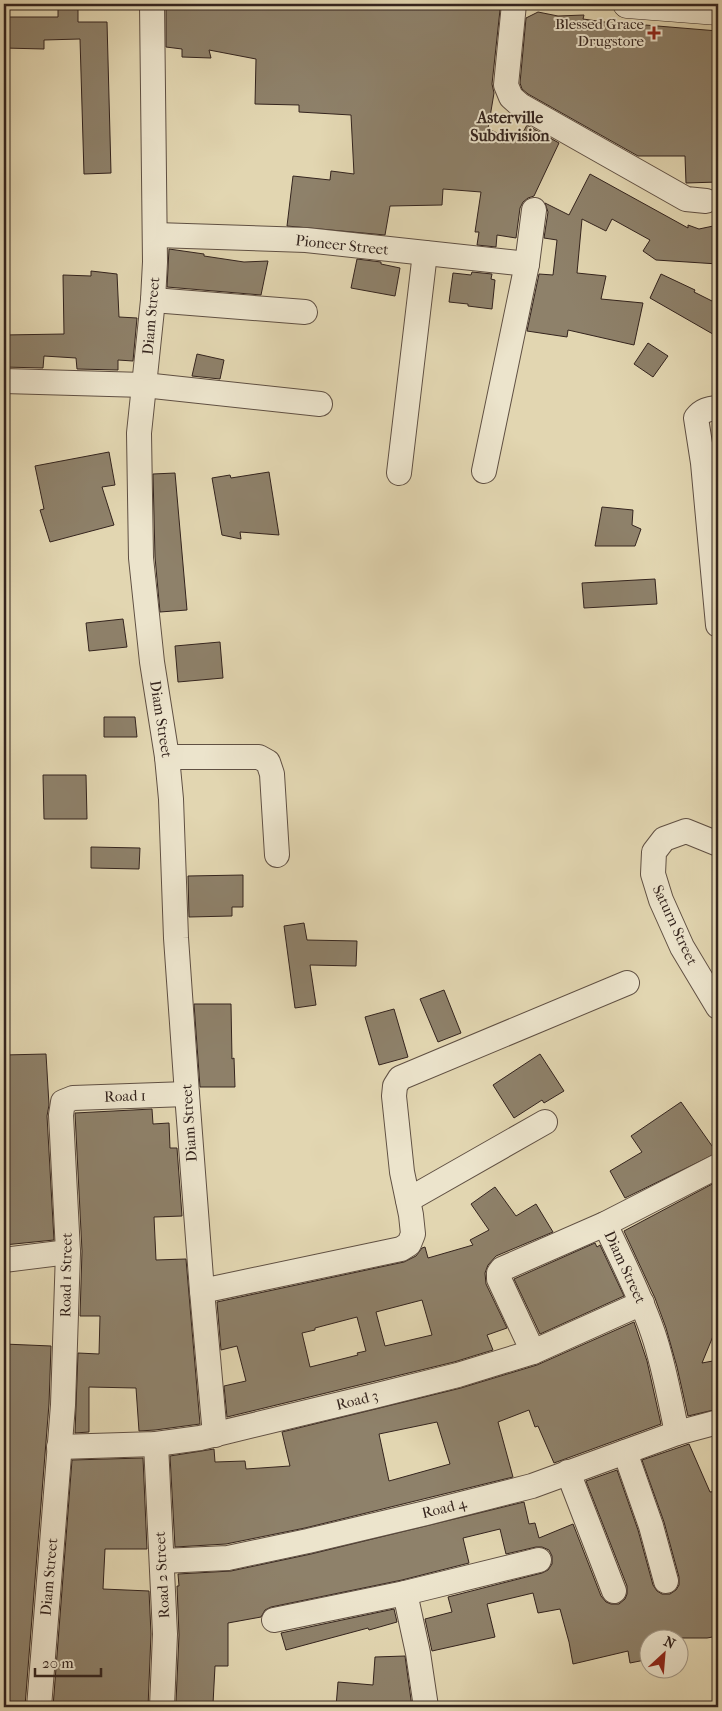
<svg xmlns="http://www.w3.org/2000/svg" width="722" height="1711" viewBox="0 0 722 1711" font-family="'IM FELL French Canon',serif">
<rect width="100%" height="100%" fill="#e2d6b1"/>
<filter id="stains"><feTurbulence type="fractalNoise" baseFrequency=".004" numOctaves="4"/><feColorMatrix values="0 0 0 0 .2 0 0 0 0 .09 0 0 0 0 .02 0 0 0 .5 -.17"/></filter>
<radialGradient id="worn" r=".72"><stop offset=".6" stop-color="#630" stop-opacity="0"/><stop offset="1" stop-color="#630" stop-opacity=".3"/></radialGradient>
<g fill="#8e816a" stroke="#34241e" fill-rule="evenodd">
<path d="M58,4H78V22H107L111,173L84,174L80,39L44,40V49L4,48V17H58Z"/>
<path d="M207,4H458L497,8L500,10L492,84L494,93L488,129L518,142L527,125L559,143L534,196L528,198L523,202L520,208L516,238L497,235L496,247L477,245L479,232H475L481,192L443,189L442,205L390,206L385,235L287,226L293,176L330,180L331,171L354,174L351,115L299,112V105L255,104L256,59L209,50L211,58L182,57V49L166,47V7H207Z"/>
<path d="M538,12L558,16L584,15L583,19L633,26V24L718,31V182L686,183L685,156H638L528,94L522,89L520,83L526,18Z"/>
<path d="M590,174L688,228V225L699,229L718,225V264L656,260L643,251L650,240L612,219L606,231L582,219L577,273L606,276L601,299L643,303L634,345L568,330L567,337L527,331L539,274L553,275L557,240L544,238L548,212L545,203L569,215Z"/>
<path d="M169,249L204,254V256L244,262L268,261L261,295L167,287Z"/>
<path d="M357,259L381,262V264L400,268L395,296L351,288Z"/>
<path d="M91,271L117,274L119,317L137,318L133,361L118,360V370L77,369L76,358L44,356L43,368L4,367V335L64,334L63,275L91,276Z"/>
<path d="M472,272L492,274L491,279L495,280L492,309L468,306V304L449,302L453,273L471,275Z"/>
<path d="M661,274L695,290L694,292L718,304V337L650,298Z"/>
<path d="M648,343L668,356L653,377L634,364Z"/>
<path d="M197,354L224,360L220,379L192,376Z"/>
<path d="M109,452L115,485L102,487L114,525L50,542L40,510L44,509L35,466Z"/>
<path d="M269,472L279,535L240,532L241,539L222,535L212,478L230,475L231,478Z"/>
<path d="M175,473L187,610L160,612L155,557L153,474Z"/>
<path d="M602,507L633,510L632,525L641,529L635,546H595Z"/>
<path d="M655,579L657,604L584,608L582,583Z"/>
<path d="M123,619L127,647L89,651L86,623Z"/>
<path d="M220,642L223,678L178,682L175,646Z"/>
<path d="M104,717H135L137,737H104Z"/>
<path d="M43,775H86L87,819H44Z"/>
<path d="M91,847L140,848L139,869L91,868Z"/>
<path d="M243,875V907H232V916L189,917L188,876Z"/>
<path d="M304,923L307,940L357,941L356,966L310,965L316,1005L295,1008L284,926Z"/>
<path d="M444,990L461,1033L438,1042L420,999Z"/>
<path d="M194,1004H231L232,1059L234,1058L235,1087H200Z"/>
<path d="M394,1009L408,1057L379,1065L365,1017Z"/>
<path d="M46,1054L49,1105L47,1116L54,1240L4,1245V1055Z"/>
<path d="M540,1054L564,1091L544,1103L542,1100L514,1118L493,1085Z"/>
<path d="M681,1102L717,1153L625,1198L610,1171L642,1152L631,1136Z"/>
<path d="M152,1109L153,1124L169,1123L170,1148H177L182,1216L154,1217L156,1260L186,1259L200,1424L155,1430L139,1431L136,1388L89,1387V1432L75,1433L78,1353L99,1354L100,1316H80L82,1251L75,1113Z"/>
<path d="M718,1181V1324L702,1363L718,1360V1409L688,1416L677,1367L666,1328L655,1298L624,1231Z"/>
<path d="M495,1187L516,1216L536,1204L553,1232L496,1256L488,1265L485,1273L486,1284L507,1328L487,1335L493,1350L454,1362L227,1417L224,1386L246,1381L237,1346L221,1350L217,1302L404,1262L416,1256L422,1248L425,1247L428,1258L473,1245L470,1240L489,1230L471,1204ZM422,1300L432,1335L385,1346L376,1312ZM357,1317L366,1351L357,1353L358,1355L310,1367L302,1333L315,1330V1328Z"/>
<path d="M595,1243L597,1247L600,1245L624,1296L540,1334L514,1279Z"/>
<path d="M634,1322L647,1361L661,1424L554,1463L538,1426L535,1427L529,1410L498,1422L513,1477L305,1528L226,1544L175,1547L170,1456L214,1449L215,1462L245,1461L246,1469L290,1466L282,1432L461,1388L537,1365ZM437,1422L450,1464L389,1481L379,1434Z"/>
<path d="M4,1344L51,1346L49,1404L25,1706L4,1704Z"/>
<path d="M689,1444L710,1492L718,1491V1636L707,1638H650V1659L630,1663L628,1651L573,1664L569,1642L560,1609L538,1613L533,1593L487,1604L495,1637L432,1651L425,1619L452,1612L448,1597L542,1573L548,1570L552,1564V1556L549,1550L542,1547H536L506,1554L500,1529L463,1538L469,1563L402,1580L271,1607L265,1610L261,1617L228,1623V1666H215L213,1704L176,1702L179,1635L177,1586H179L178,1574L231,1571L311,1554L524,1502L529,1524L535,1523L539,1538L573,1524L601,1596L606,1602L611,1604H619L625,1599L627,1594V1586L586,1481L617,1470L638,1530L653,1585L657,1591L662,1594H670L676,1590L679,1585V1577L664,1522L642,1460Z"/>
<path d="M143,1458L147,1549H105L103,1589L149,1591L151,1634L148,1707H53L72,1460Z"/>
<path d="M394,1609L397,1622L369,1630L368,1628L286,1650L281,1633Z"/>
<path d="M405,1656L412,1707H336L338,1682L373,1685L375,1657Z"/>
</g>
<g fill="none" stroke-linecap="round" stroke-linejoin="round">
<g stroke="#605043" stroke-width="26">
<g id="street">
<path d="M152,4L155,262L153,300L139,433L141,558L152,662L167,757L171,799L176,938L187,1094L202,1291L215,1435"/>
<path d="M514,4L506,85L511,97L520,105L686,199L706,201"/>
<path d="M156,235L306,240L527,264"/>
<path d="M153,300L305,312"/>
<path d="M4,381L144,385L320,404"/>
<path d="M718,408C708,409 702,410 696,418L703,463L718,625"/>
<path d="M484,471L527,264L534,210"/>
<path d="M399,473L425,253"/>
<path d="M167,757H259L268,762L272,774L277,855"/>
<path d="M718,844L686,831L664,839L654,852L653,874L661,900L682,947L718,1007"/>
<path d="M408,1200L545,1122"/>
<path d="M605,1224C622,1260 640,1295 653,1333C664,1365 670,1400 677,1433"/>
<path d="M4,1260L68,1252"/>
<path d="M202,1291L401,1249L409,1244L413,1234L411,1215L402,1172L394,1096L395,1086L400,1078L627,983"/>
<path d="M533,1352L499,1279V1273L502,1269L605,1224L718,1166"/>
<path d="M156,1444L165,1634L162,1707"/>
<path d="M59,1447L156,1444L200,1438L374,1396L458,1375L533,1352L642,1303"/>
<path d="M625,1452L651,1526L666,1581"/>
<path d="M568,1472L614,1591"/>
<path d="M162,1561L228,1558L308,1541L426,1513L532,1486L677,1433L718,1422"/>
<path d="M405,1593L418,1653L426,1707"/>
<path d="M274,1620L405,1593L539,1560"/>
<path d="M39,1707L63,1405L68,1252L61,1115L63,1102L73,1098L187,1094"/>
</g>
</g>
<g stroke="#34241e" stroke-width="29">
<path id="secondary" d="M627,4L718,11"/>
</g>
<use href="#street" stroke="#ece4cc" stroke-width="24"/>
<use href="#secondary" stroke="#ece4cc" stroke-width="28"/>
</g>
<path fill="#8f2418" stroke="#ece4cc" stroke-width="2" d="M651.5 25.5h5v5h5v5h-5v5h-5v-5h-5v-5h5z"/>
<g text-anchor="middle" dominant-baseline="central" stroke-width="4" stroke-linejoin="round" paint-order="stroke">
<g font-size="15" fill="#34241e" stroke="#ece4cc" text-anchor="end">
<text x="644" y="24">Blessed Grace<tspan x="644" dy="17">Drugstore</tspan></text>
</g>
<g font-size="15" fill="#34241e" stroke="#ece4cc">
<text transform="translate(342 245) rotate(6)">Pioneer Street</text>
<text transform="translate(151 316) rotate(-85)">Diam Street</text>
<text transform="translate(161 719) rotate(81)">Diam Street</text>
<text transform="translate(675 925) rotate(65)">Saturn Street</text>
<text transform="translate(125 1096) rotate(-2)">Road 1</text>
<text transform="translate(189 1123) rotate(-94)">Diam Street</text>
<text transform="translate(625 1267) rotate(65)">Diam Street</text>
<text transform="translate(66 1275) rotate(-89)">Road 1 Street</text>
<text transform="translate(357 1400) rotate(-14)">Road 3</text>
<text transform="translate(444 1508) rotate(-14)">Road 4</text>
<text transform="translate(162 1575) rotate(-93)">Road 2 Street</text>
<text transform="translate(49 1577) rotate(-85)">Diam Street</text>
</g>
<g font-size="16" font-weight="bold" fill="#34241e" stroke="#ece4cc">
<text x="510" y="117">Asterville<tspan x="510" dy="18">Subdivision</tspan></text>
</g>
</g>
<rect width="722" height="1711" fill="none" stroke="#e2d6b1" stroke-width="20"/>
<rect x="5" y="5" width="712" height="1701" fill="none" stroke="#34241e" stroke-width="2.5"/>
<rect x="10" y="10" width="702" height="1691" fill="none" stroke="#34241e"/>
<g transform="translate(664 1654) rotate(26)"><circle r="24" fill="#ece4cc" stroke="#a29786"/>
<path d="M0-4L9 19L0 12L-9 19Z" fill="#8f2418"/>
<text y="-8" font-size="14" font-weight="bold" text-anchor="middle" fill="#34241e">N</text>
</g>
<path d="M35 1668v8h66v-8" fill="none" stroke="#34241e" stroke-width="2.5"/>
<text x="42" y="1668" font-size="15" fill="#34241e" stroke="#ece4cc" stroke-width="4" paint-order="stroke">20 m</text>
<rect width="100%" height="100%" filter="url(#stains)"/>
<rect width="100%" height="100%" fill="url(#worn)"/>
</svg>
